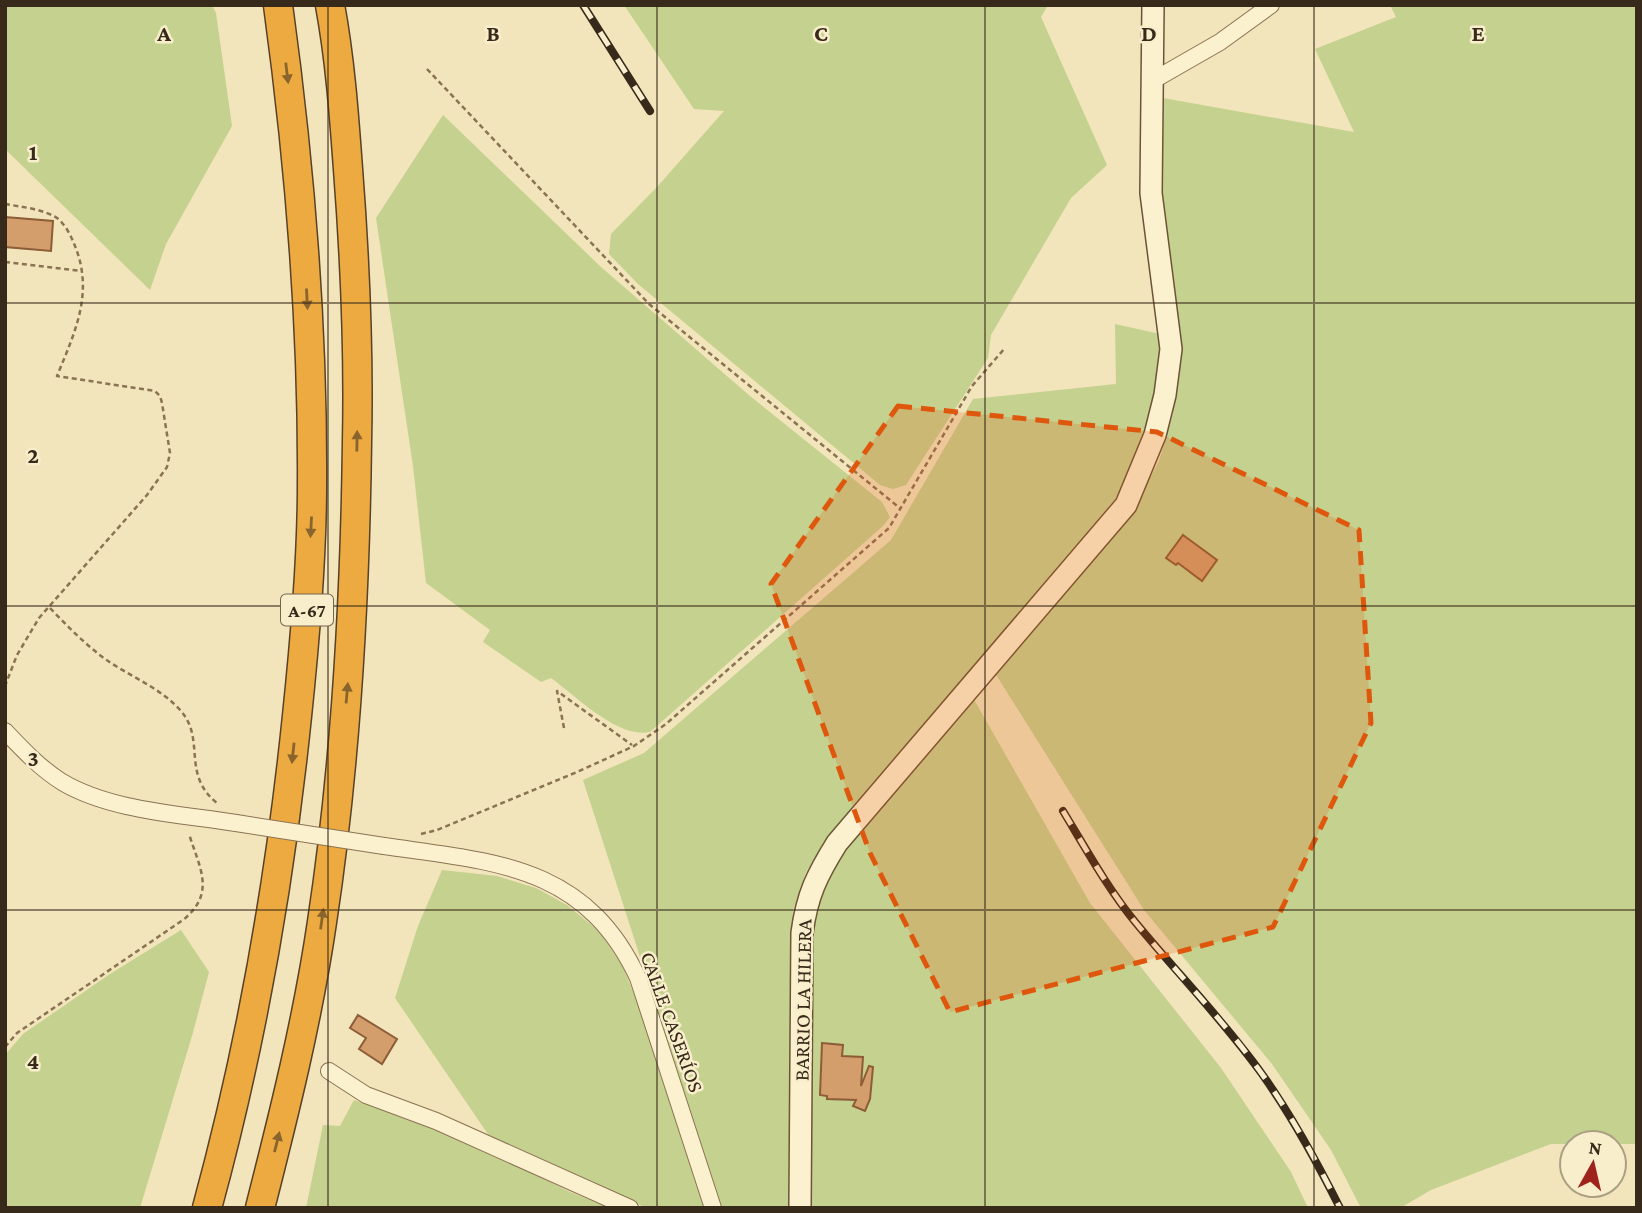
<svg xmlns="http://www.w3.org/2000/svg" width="1642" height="1213" viewBox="0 0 1642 1213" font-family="'Crimson Pro',serif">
<rect width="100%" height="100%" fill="#f2e4bb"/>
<g fill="#c5d18e">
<path d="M5,5H212L216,13L232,126L166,244L150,290L5,149Z"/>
<path d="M624,5H1048L1041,17L1107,165L1071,198L991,335L988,358L906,485L893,489L880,485L638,284L609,254L611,234L657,187L724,111L694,109Z"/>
<path d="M1390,5H1637V1144H1551L1431,1190L1400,1208H1361L1331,1150L1272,1064L1144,910L993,670L1138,500L1159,461L1173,413L1177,363L1162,228L1158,160L1163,98L1354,132L1315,49L1396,17Z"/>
<path d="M443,115L601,267L750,396L882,502L890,517L883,526L650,732C618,739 576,696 551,678L541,682L483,642L490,630L426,583L413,466L376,218Z"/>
<path d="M1115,324L1160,334L1159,381L1148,433L1127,485L827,840L806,872L793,910L791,965L792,1208H721L583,780L644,753L891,540L973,399L1116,384Z"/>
<path d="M972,696L1090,903L1221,1068L1291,1172L1308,1208H808L812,920L833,862Z"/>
<path d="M442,870L497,876L536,888L567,905L600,932L622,965L639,1006L705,1208H647L492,1140L395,998L418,926Z"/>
<path d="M181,930L209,972L192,1036L140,1208H5V1055L23,1034L110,974Z"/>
<path d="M354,1100L461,1137L568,1191L609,1208H306L323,1125L340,1126Z"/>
</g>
<g fill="#d49d6c" stroke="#8c5d37" stroke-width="2">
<path d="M5,217L53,221L51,251L5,247Z"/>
<path d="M1183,535L1217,560L1202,581L1178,563L1176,565L1166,558Z"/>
<path d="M358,1015L397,1039L382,1064L359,1049L366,1038L350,1028Z"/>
<path d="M822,1043L843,1045L842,1056L863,1057L861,1086L869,1066L873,1067L870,1099L865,1111L853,1106L856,1100L827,1099V1096L820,1095Z"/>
</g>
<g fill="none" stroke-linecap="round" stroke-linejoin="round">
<g stroke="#8a7353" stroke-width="18">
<g id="street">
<path d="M1152,81L1220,42L1271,5"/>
<path d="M5,731C23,750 40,768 62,782C111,811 180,814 236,823"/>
<path d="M384,846C493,862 585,864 638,978L713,1208"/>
<path d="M329,1071L366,1095L436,1121L630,1208"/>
</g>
</g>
<g stroke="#6c5437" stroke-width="24">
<path id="secondary" d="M800,1208L802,933C807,895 817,875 837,843L1126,505L1155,435L1165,395L1171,349L1151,193L1153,5"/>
</g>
<g stroke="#574128" stroke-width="31">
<g id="highway">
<path d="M207,1208C251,1047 280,882 297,716C305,640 312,562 312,485C313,324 300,165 278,5"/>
<path d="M260,1208C284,1114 308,1018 322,922C346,764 355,602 357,442C359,351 355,260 348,169C344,114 340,59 330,5"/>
</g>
</g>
<g stroke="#8a7353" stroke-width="2.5" stroke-dasharray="5 3.5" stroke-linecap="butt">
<path d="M427,69L649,304L901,509"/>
<path d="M5,204C22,207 43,209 57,218C66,225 71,236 75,246C94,293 75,332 57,376L155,391L160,396L162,403L170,453L167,467L147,495L39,618L17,655L5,686"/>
<path d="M5,262L82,271"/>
<path d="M50,608C68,627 85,644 105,659C129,676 161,688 181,711C206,740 181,774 217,803"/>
<path d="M564,728L557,691L632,745"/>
<path d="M421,834L437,830L577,772L634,746L666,724L889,528L972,386L1005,348"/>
<path d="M5,1047L17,1033L183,920C216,893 200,869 189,834"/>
</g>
<use href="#street" stroke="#fcf1ce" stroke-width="16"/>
<use href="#secondary" stroke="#fcf1ce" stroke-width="21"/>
<use href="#highway" stroke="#ecaa41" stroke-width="28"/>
<g stroke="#382a1a" stroke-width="8">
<g id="rail">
<path d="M583,5L650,111"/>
<path d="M1063,811C1086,849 1108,889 1136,923C1178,974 1224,1021 1262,1074C1292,1116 1317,1162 1340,1208"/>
</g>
</g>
<use href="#rail" stroke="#f9eecb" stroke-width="5" stroke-dasharray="16" stroke-linecap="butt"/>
<g stroke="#8a7353" stroke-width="18" stroke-linecap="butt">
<path id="street-bridge" d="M236,823L384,846"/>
</g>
<use href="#street-bridge" stroke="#fcf1ce" stroke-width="16"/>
</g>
<defs><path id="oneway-solid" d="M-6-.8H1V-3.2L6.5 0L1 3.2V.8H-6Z" transform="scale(1.75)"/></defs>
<g fill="#89642c">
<use href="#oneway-solid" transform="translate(287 73) rotate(83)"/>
<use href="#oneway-solid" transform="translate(307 299) rotate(87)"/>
<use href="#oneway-solid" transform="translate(357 441) rotate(-89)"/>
<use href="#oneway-solid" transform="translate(311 527) rotate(93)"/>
<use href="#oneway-solid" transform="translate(347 693) rotate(-85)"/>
<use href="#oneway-solid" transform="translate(293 753) rotate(96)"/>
<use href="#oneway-solid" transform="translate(322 919) rotate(-82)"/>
<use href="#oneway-solid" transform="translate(277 1142) rotate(-76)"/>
</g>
<path fill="#df570d" fill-opacity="0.2" stroke="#df570d" stroke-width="5" stroke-dasharray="14 9" stroke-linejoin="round" d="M898,406L1157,432L1359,530L1371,723L1273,927L950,1012L870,853L771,584Z"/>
<path fill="none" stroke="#382a1a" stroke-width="2" stroke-opacity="0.55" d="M328,5V1208M657,5V1208M985,5V1208M1314,5V1208M5,303H1637M5,606H1637M5,910H1637"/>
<g text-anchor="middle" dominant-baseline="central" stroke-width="5" stroke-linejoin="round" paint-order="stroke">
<rect fill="#f9eecb" stroke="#72654f" stroke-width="2" x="281" y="594.5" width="52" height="31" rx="5"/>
<g font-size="19" font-weight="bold" fill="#382a1a">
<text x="307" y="610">A-67</text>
</g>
<g font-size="21" fill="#382a1a" stroke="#f9eecb">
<text transform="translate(803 1000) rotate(-89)">BARRIO LA HILERA</text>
<text transform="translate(672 1022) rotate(70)">CALLE CASERÍOS</text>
</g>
</g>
<g font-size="23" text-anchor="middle" font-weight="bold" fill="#382a1a" stroke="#f9eecb" stroke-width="5" stroke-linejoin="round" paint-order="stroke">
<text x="164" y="41">A</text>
<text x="493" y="41">B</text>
<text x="821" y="41">C</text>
<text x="1149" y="41">D</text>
<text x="1478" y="41">E</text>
<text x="33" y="160">1</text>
<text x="33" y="463">2</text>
<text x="33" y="766">3</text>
<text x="33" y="1069">4</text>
</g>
<rect width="1642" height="1213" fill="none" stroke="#382a1a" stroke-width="14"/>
<g transform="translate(1593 1164) rotate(8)"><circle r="33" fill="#f9eecb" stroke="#aca084" stroke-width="2"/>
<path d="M0-5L12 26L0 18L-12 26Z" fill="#9f231d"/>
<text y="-10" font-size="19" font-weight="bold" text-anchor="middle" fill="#382a1a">N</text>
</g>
</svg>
